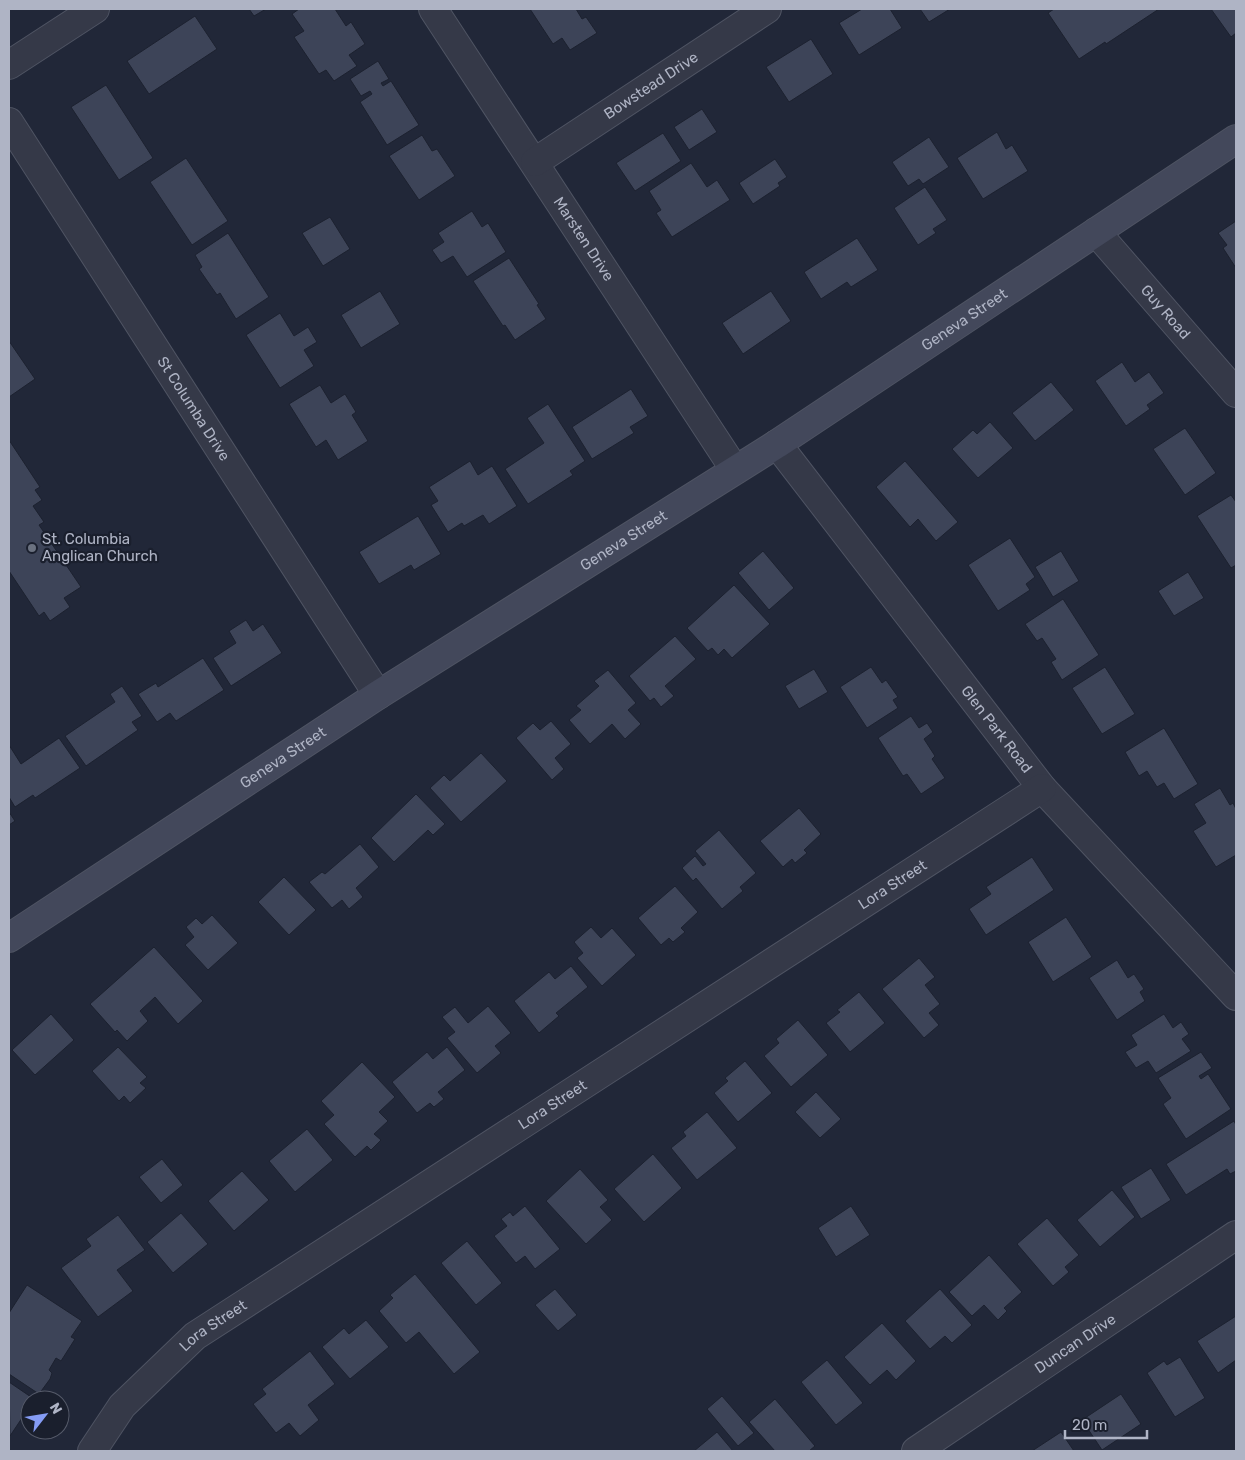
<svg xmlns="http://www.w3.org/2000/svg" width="1245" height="1460" viewBox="0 0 1245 1460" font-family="Rubik,sans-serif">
<rect width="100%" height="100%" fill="#212738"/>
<g fill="#3d4458" stroke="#1c212f">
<path d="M249,9H266L254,16Z"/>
<path d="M299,9H335L346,26L351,22L365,44L349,55L357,66L334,81L326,70L319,74L294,37L304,31L292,14Z"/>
<path d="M530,9H576L582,19L586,17L597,33L570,50L562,38L553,44Z"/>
<path d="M862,9H890L902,28L859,55L839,23Z"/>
<path d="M920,9H950L929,22Z"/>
<path d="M1054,9H1159L1106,44L1105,42L1079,59L1048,13Z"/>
<path d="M1211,9H1236V33L1231,37Z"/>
<path d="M195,16L217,49L149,94L127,61Z"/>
<path d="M811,39L833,74L789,102L766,67Z"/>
<path d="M378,61L389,79L381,83L383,86L391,81L419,125L387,145L360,102L372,94L370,91L361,96L350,79Z"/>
<path d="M106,85L153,158L119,180L71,107Z"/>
<path d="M702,109L717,132L689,150L674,127Z"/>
<path d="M997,132L1006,149L1012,145L1028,171L983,199L957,158Z"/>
<path d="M663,133L681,161L635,191L616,163Z"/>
<path d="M422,135L432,151L437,149L455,176L419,200L389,156Z"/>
<path d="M929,137L949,167L923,184L919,179L908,186L892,162Z"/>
<path d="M186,158L228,221L192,245L150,182Z"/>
<path d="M775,159L787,177L778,183L780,186L753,204L739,183Z"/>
<path d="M691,163L707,187L717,180L730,200L672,237L656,213L661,210L649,191Z"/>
<path d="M925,187L947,220L933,229L936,233L918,245L894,208Z"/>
<path d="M472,211L482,227L488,223L506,252L467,277L453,256L441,263L432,250L444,242L438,233Z"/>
<path d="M330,217L350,249L323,266L302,233Z"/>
<path d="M1236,221V268L1223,248L1227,245L1218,233Z"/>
<path d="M228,233L269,297L236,319L220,293L217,295L199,269L202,267L195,255Z"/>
<path d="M857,238L878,270L851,287L847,282L821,299L804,272Z"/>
<path d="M509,258L539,304L537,305L546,319L515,340L505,325L503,326L473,281Z"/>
<path d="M380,291L400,324L361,348L341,315Z"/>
<path d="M771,291L791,321L743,354L722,323Z"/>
<path d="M280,313L294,336L308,327L317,342L304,350L314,366L280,388L246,335Z"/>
<path d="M9,341L35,379L9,397Z"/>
<path d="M1122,362L1135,382L1149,372L1164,393L1147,405L1150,409L1126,426L1095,381Z"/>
<path d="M1051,382L1074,410L1035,441L1012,413Z"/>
<path d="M320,385L331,403L345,394L356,412L352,415L368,441L338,460L326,440L316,447L289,404Z"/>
<path d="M631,389L648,416L630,427L634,433L592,459L572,427Z"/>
<path d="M548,404L585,461L570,471L573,475L528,504L505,469L544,443L527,418Z"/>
<path d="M990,422L1013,448L978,478L952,449L973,430L977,434Z"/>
<path d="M1185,428L1216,473L1185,495L1153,449Z"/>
<path d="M9,440L40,487L35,490L42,500L33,506L44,522L39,525L81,587L64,598L70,607L50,621L44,612L39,616L9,571Z"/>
<path d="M470,461L478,475L492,466L517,506L489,524L483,515L464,526L462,523L448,532L431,505L438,501L429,487Z"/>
<path d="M905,461L958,522L936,541L918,519L910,527L876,487Z"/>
<path d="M1231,495L1236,502V565L1231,568L1197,516Z"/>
<path d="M418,516L441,554L414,570L411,565L379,584L359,552Z"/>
<path d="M1010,538L1035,577L1026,584L1030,590L998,611L968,565Z"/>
<path d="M763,551L794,588L769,610L738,573Z"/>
<path d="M1061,551L1079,581L1053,597L1035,567Z"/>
<path d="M1188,572L1204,598L1174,616L1158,591Z"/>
<path d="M734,585L770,624L732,658L724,649L718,655L712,648L708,651L687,628Z"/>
<path d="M1063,599L1099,655L1062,680L1051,662L1056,659L1042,638L1037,641L1025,624Z"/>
<path d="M246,620L253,631L263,624L282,653L231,686L213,658L236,643L229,631Z"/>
<path d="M675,636L696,659L665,686L674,696L661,707L654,698L650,701L629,676Z"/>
<path d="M203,658L224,690L176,721L170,713L157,722L138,694L156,683L158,687Z"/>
<path d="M871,667L882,683L886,680L898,697L893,700L898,708L867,728L840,687Z"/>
<path d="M1105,667L1135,714L1102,734L1072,688Z"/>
<path d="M814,669L828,692L799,709L785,686Z"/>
<path d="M608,670L636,703L628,710L641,724L625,739L612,724L590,744L569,720L581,710L576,706L599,686L594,681Z"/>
<path d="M122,686L142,716L132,722L138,730L86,766L65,736L115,702L110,694Z"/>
<path d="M911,716L919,728L927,723L933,732L924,739L935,756L932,759L945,778L921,794L907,774L903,776L878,738Z"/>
<path d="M551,721L571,744L555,758L564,769L552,780L516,738L533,723L540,730Z"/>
<path d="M1164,728L1198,784L1174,799L1164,783L1157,787L1147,771L1139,776L1125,752Z"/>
<path d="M59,738L80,768L35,798L33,795L15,807L9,797V745L21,764Z"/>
<path d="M481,753L507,781L461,822L430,788L444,775L450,781Z"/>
<path d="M1220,788L1230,805L1233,803L1236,809V855L1216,867L1193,831L1206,823L1194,804Z"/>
<path d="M416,794L445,824L433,835L428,830L394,862L371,838Z"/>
<path d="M799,808L821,834L804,850L807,853L795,863L792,859L783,867L760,841Z"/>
<path d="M9,812L15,821L9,825Z"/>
<path d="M719,830L756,873L740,887L743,891L722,909L696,878L693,881L682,868L695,856L703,866L706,864L695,851Z"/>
<path d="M360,844L379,867L356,888L363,897L349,909L342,900L332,908L309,882L322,872L325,874Z"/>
<path d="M1032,857L1054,890L986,935L969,909L991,894L986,887Z"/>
<path d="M284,877L316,910L289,935L258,902Z"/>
<path d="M675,886L698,912L681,928L685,932L673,942L669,938L661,945L638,918Z"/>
<path d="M212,915L238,943L208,970L185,945L194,937L186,927L196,918L202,924Z"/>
<path d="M1066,917L1092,957L1053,982L1028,942Z"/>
<path d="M591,927L601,938L612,928L636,955L602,986L577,958L583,953L574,942Z"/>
<path d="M154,947L203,1001L178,1024L155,997L140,1011L148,1021L127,1041L117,1030L115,1032L90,1004Z"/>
<path d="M919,958L935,977L925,985L940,1004L929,1013L939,1025L924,1038L882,989Z"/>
<path d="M1117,960L1128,978L1134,974L1144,989L1140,992L1145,1001L1117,1020L1089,978Z"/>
<path d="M571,966L588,987L556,1013L559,1016L539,1033L514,1001L549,972L555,979Z"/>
<path d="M859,992L885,1023L850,1052L826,1023L840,1012L837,1010Z"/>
<path d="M488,1006L511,1033L495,1046L501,1053L477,1073L447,1038L455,1032L442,1017L455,1007L468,1023Z"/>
<path d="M51,1014L74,1040L35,1075L12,1050Z"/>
<path d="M1164,1014L1173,1028L1181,1022L1189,1034L1182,1039L1191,1051L1156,1073L1148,1061L1136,1068L1125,1052L1137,1045L1131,1035Z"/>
<path d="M798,1020L828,1055L791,1087L764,1056L779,1043L776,1039Z"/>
<path d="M118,1047L147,1077L140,1083L146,1088L130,1103L124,1096L119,1101L92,1071Z"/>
<path d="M447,1047L465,1070L438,1092L444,1099L434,1107L430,1103L417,1113L392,1082L427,1052L433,1059Z"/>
<path d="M1201,1052L1212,1068L1199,1076L1201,1079L1208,1074L1231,1109L1186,1139L1163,1104L1171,1098L1158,1078Z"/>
<path d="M745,1061L772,1093L738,1122L714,1093L728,1081L725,1078Z"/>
<path d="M362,1062L395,1097L379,1112L388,1121L374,1134L381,1140L371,1150L367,1146L355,1157L324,1124L334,1115L321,1101Z"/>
<path d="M816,1092L841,1119L820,1138L795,1112Z"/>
<path d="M707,1112L737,1148L697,1180L671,1148L686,1136L683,1132Z"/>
<path d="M1234,1121L1236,1125V1171L1230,1174L1227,1169L1186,1195L1166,1164Z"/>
<path d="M307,1129L333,1160L295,1192L269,1161Z"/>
<path d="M653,1154L682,1188L644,1222L614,1189Z"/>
<path d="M162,1159L183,1185L161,1203L139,1177Z"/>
<path d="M1151,1168L1171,1200L1141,1219L1121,1187Z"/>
<path d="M580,1169L608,1200L600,1207L612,1220L586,1244L546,1201Z"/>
<path d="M242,1171L269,1200L234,1231L208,1201Z"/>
<path d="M1112,1190L1135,1217L1100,1247L1077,1220Z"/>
<path d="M525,1206L560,1249L535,1269L525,1256L516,1263L494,1236L507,1226L501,1219L510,1212L513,1216Z"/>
<path d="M851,1206L870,1235L836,1257L818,1228Z"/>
<path d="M181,1213L208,1244L173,1273L147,1242Z"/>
<path d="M118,1215L145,1250L117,1270L133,1291L98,1317L61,1268L91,1246L86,1239Z"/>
<path d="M1047,1218L1079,1255L1065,1267L1069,1272L1053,1286L1017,1244Z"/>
<path d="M467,1241L502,1283L476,1305L441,1263Z"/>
<path d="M989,1255L1022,1292L1004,1308L1007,1311L998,1320L984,1305L972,1316L949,1292Z"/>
<path d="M415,1274L480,1352L454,1374L419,1332L406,1343L379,1311L393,1298L390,1295Z"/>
<path d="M27,1285L82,1321L71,1337L75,1339L61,1361L56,1358L49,1370L52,1373L50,1379L39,1394L9,1374V1313Z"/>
<path d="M555,1289L577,1315L558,1331L535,1305Z"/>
<path d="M940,1289L972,1325L952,1343L945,1336L930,1349L905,1321Z"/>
<path d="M1236,1316V1360L1218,1373L1197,1341Z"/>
<path d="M366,1320L389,1347L350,1379L322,1347L344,1328L349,1334Z"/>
<path d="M882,1323L916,1361L896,1380L887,1370L870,1385L844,1357Z"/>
<path d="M310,1351L335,1384L308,1405L319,1420L300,1436L289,1423L276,1433L253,1404L266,1394L262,1389Z"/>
<path d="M1180,1357L1205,1398L1175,1417L1147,1373L1164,1361L1167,1365Z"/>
<path d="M827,1360L863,1403L836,1425L801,1382Z"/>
<path d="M9,1382L31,1397L21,1412L24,1415L10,1436Z"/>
<path d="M1121,1394L1141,1424L1102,1450L1082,1420Z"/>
<path d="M722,1396L754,1433L738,1446L707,1409Z"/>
<path d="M775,1399L815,1446L809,1451H775L749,1422Z"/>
<path d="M717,1432L733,1451H694Z"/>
<path d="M1061,1432L1074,1451H1032Z"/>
</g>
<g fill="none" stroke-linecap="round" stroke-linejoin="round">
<g stroke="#4f5463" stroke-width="30">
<g id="minor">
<path id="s1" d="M433,9L735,470"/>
<path d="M9,65L95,9"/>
<path id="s2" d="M9,122L378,695"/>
<path id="s3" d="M535,162L767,9"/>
<path id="s4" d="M1096,232L1236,393"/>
<path id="s5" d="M777,444L1042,788L1236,996"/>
<path id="s6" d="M92,1451L122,1406L195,1336L1042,788"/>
<path id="s7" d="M916,1451L1236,1235"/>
</g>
</g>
<g stroke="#4f5463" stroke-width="30">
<g id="secondary">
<path id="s8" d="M9,938L378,695L777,444L1236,139"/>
</g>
</g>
<use href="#minor" stroke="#353948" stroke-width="28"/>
<use href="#secondary" stroke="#43485b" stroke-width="28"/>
</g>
<circle fill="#6b7280" stroke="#1a1f2d" stroke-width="2" cx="32" cy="548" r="5"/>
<g text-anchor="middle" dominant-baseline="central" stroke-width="4.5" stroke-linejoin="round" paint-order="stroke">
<g font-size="15" fill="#afb4c5" stroke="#1a1f2d">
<text stroke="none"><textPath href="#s3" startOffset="139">Bowstead Drive</textPath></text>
<text stroke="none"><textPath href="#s1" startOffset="275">Marsten Drive</textPath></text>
<text stroke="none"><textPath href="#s4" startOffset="106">Guy Road</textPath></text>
<text stroke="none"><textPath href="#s8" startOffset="1138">Geneva Street</textPath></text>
<text stroke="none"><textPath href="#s2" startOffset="341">St Columba Drive</textPath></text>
<text stroke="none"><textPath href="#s8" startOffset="732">Geneva Street</textPath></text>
<text stroke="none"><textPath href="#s5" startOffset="360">Glen Park Road</textPath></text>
<text stroke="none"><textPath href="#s8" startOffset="328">Geneva Street</textPath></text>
<text stroke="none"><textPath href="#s6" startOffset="986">Lora Street</textPath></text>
<text stroke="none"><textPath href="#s6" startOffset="581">Lora Street</textPath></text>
<text stroke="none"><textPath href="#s6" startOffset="176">Lora Street</textPath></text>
<text stroke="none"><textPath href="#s7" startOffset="192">Duncan Drive</textPath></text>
</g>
<g font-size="15" fill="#afb4c5" stroke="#1a1f2d" text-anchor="start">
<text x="42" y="539">St. Columbia<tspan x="42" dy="17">Anglican Church</tspan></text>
</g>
</g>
<rect width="1245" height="1460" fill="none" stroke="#afb4c5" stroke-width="20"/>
<g transform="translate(45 1415) rotate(59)"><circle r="24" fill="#1a1f2d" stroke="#565b6a"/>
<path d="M0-4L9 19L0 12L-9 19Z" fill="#859cf5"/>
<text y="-8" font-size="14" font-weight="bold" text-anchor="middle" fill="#afb4c5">N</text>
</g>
<path d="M1065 1430v8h82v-8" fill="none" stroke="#afb4c5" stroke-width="2.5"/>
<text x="1072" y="1430" font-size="15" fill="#afb4c5" stroke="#1a1f2d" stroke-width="4" paint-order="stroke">20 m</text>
</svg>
